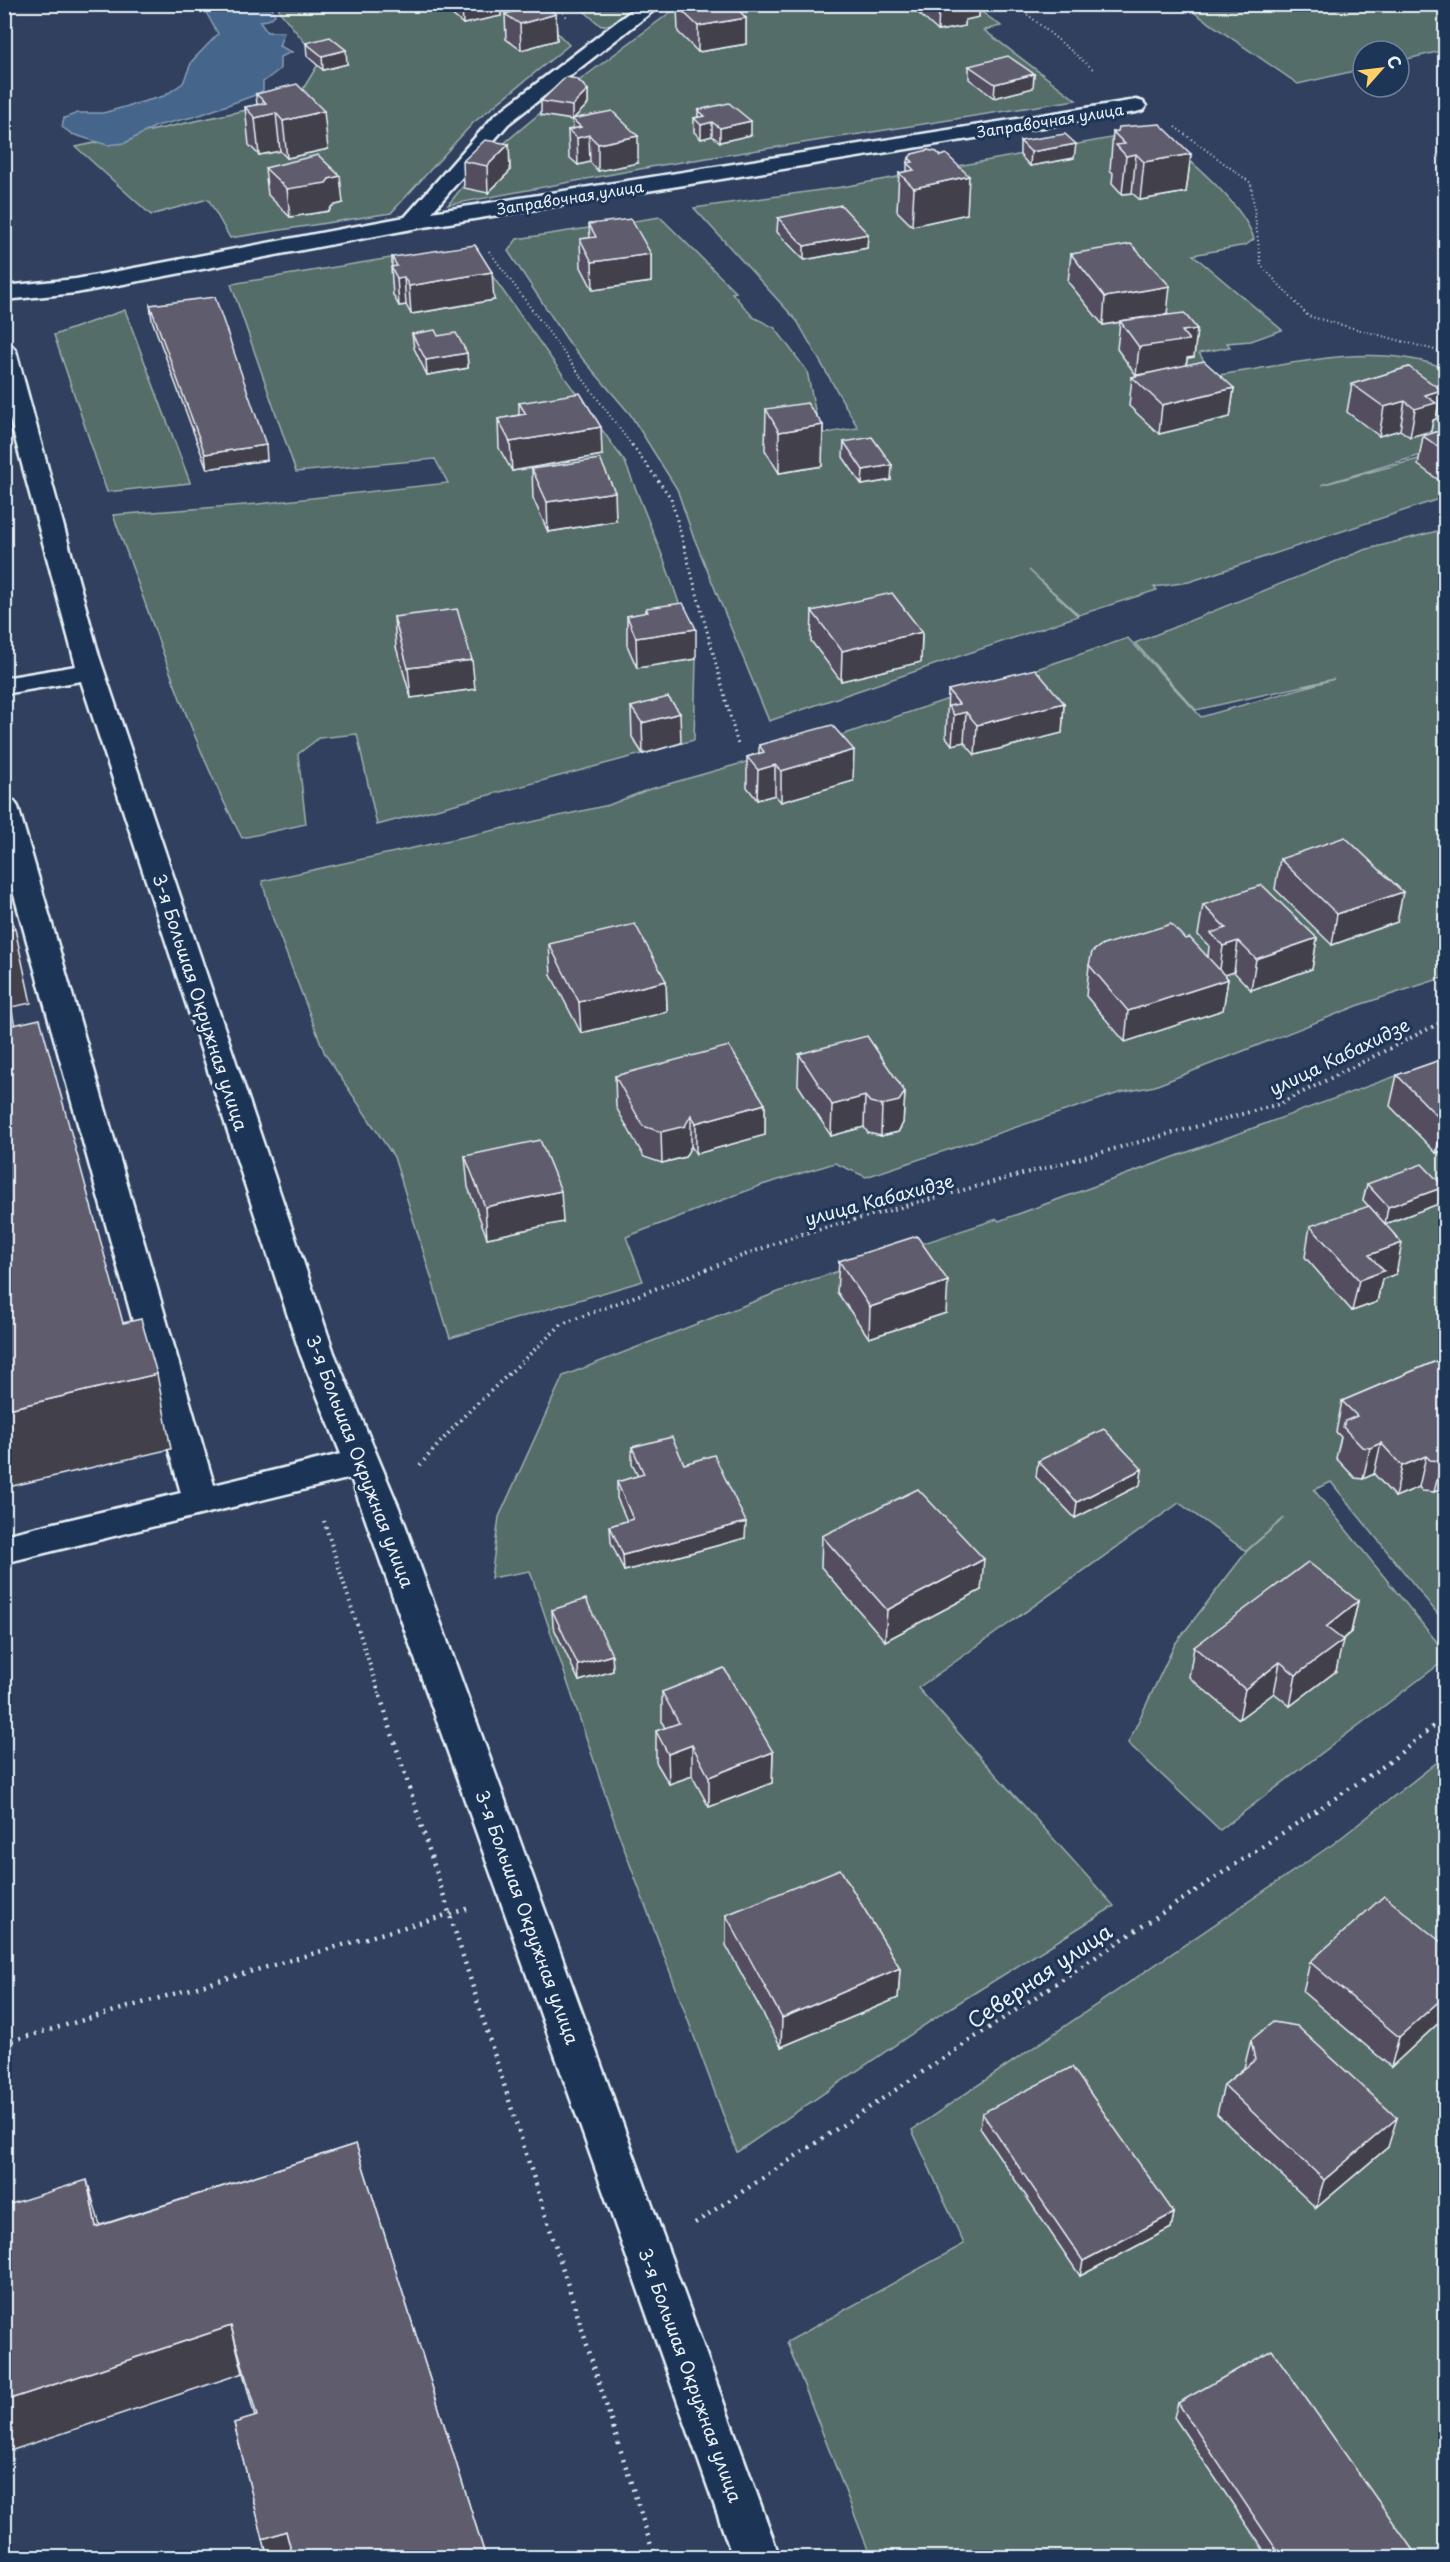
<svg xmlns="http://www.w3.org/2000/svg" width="1450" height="2562" viewBox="0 0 1450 2562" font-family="'Playpen Sans',sans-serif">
<rect width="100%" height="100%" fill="#31405e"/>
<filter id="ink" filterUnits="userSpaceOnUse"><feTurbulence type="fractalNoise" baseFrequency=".0167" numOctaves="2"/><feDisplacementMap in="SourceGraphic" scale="12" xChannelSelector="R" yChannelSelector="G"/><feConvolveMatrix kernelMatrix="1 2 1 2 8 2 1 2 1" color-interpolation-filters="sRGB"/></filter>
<g filter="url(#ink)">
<g fill="#556d69" stroke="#9eafb0" stroke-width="1.5">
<path d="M1219,4L1445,5V50L1399,61V51H1363V69L1298,84L1192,11Z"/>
<path d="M278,5H530L569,45L473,123L391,213L230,238L208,199L151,215L76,147L297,99L320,61L280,12Z"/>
<path d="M577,5H642L612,24L601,26Z"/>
<path d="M680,5H725L747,24L728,5H972L1001,26L984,30L1076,100L656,166L448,205L484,160L576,83Z"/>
<path d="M1155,130C1184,156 1243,202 1254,239L1246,245L1193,255L1282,330L1251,341L1227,343L1230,347L1199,353L1213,376C1287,366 1372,340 1445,368V448L1321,485L1445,452V497L1189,582L1154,587L1157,590L1079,615L1029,570L1078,616L769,721L692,533L677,489L630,414L570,344L508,251L517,239L660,217L736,292L732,293L753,317L775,328L807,371L820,434L858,428L797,321L694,208L842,187Z"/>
<path d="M415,254L481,260L625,462L664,560L691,637L696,659L694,740L377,825L357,734L319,738L298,754L306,824L242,838C188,736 154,624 113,515L258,504L448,483L435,459L296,472L231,284Z"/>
<path d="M125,310L190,482V483L107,492L54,335Z"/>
<path d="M1445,529V977L1362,1004L1155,1086L1119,1093L866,1177L835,1163L762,1185L626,1237L643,1281L450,1338L394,1157L325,1054L273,919L262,881L609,805L647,790L845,734L1128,638L1201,717L1334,679L1196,710L1135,643L1364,550Z"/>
<path d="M1445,1058V1623L1331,1482L1314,1490L1445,1652V1660L1220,1830L1128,1743L1175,1644L1247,1551L1284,1518L1246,1551L1179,1503L918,1688L1114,1906L947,2010L737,2152L618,1832L530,1571L491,1578L499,1517L563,1376L799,1284L997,1219L999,1221Z"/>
<path d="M1445,1756V2557H871L787,2342L964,2244L912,2130L1333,1844Z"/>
</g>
<path fill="#45668a" stroke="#869eb6" stroke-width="1.5" d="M202,5H271L275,15L268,20L259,21L267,32H284L279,46L292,52L280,57V69L263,82V90L258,94L197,116L156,126L125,143L107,145L72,134L62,127L64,118L78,113H103L164,96L183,83L192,61L218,34Z"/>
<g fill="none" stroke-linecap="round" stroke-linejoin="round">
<g stroke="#e8f1f8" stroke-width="5">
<g id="minor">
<path d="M640,4H662L508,124L432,212L1136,100L1143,102L1146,106L1143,110L1136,112L412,229L76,293L4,300V286L76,279L405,217L494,116Z"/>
<path d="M4,344L12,346L16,351L99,656L334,1353L399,1508L780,2558H733L351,1478L4,1563V1535L181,1493L4,859V799L14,801L18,807L214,1485L341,1454L300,1353L81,681L4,694V678L76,666L4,397Z"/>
</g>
</g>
<g stroke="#e8f1f8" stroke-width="2" stroke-dasharray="1 3" stroke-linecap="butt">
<path d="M555,4L567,17"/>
<path d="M1015,4L1093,69"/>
<path d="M1175,127L1251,183L1261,265L1308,316L1446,353"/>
<path d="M489,251L633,447"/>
</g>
<path stroke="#e8f1f8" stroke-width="3" stroke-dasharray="1.5 4" stroke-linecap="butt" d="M632,445L671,498L738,745"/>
<g stroke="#e8f1f8" stroke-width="4" stroke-dasharray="1.5 4.5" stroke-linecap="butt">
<path d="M420,1465L464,1416L562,1324L795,1236L1279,1104L1446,1020"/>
<path d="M324,1521L380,1697"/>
</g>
<g stroke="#e8f1f8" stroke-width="4.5" stroke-dasharray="2 6" stroke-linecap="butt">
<path d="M380,1696L655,2558"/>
<path d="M4,2043L467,1909"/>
<path d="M695,2223L1388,1763L1446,1716"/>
</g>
<use href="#minor" fill="#1d3557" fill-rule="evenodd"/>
</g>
<g fill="#524e5e" stroke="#e8f1f8" stroke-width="1.5">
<path d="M443,4H500L501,16L463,24L443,7Z"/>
<path d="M916,4H979V17L965,20V26L938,31L916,11Z"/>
<path d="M677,6L746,18V44L698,52L678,32Z"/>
<path d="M505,14H556L557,40L521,50L506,39Z"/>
<path d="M306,43L347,64L323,70L307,56Z"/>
<path d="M969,66L1034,74L1033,88L994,98L969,79Z"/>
<path d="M588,90V104L574,118L638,163L598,171L590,162L578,165L569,157L568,130L573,129L572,120L541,115V101Z"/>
<path d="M256,94L328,149L287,158L280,151L259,155L249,145L245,107L257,105Z"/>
<path d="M698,110L751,135L720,142L712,136L701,139L694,132V118L698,117Z"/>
<path d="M1113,132L1191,154L1186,192L1140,200L1132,193L1122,194L1112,183L1113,173L1110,170Z"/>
<path d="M1020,141L1074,158L1030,166L1020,155Z"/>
<path d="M509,144L510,171L488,193L464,188L463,161Z"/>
<path d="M909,158L967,214L912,226L897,211L899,173L907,172V163L908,162Z"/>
<path d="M265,168L343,203L332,206L329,211L290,217L268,195Z"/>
<path d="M778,218L868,234L867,248L804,260L777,232Z"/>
<path d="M589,224L651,254V282L593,290L581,267L580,239L590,238Z"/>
<path d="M1071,254L1167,314L1197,329L1194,357L1187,358L1186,365L1234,388L1230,417L1159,434L1129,406L1132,377L1150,373L1136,375L1117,349L1120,322L1103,325L1068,282Z"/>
<path d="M392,257L494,300L411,314L406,305L399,306L393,295L391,267L392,266Z"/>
<path d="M150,305L267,460L207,469L152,320Z"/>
<path d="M412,334L438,336L467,353L468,368L427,375L414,348Z"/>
<path d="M1409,367L1436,419L1433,420L1431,431L1410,437L1400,430L1379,436L1347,412L1352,384Z"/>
<path d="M519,403L602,455L512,471L499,448L498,419L519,415Z"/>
<path d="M766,409L823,425L822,466L779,473L765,450Z"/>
<path d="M1446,429V484H1444L1418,465L1423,436Z"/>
<path d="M844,442L891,480L862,485L843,457Z"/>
<path d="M532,469L616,521L548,532L533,498Z"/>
<path d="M646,608L696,659L637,668L627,645V616L646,613Z"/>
<path d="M812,611L922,632L921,662L841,681L811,641Z"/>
<path d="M394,617L475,689L411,698L396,647Z"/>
<path d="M948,690L1064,703L1062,733L975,755L964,742L952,745L946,737Z"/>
<path d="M631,707L681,743L643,754L632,737Z"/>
<path d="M759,745L853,781L781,802L775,795L757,800L747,787V757L759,753Z"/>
<path d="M1280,859L1397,922L1332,945L1275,889Z"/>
<path d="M1203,905L1317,938L1312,969L1251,990L1234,972L1224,975L1228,979L1223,1010L1125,1042L1086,996L1089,965L1185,939L1208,957L1209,946L1198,935Z"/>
<path d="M549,944L666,981L667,1012L581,1033L551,975Z"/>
<path d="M799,1054L905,1092L903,1123L898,1132L881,1136L868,1133L864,1127L831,1136L798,1085Z"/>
<path d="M1446,1058V1150L1436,1153L1390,1106L1397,1075Z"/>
<path d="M615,1076L765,1104V1135L696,1154L691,1146L685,1157L662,1163L644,1157L616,1107Z"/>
<path d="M465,1156L563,1222L487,1238L468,1187Z"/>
<path d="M1367,1184L1441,1203L1385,1224L1363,1200Z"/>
<path d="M1310,1226L1396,1274L1382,1279L1377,1302L1352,1311L1305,1257Z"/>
<path d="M839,1261L946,1313L869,1338L837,1292Z"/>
<path d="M1446,1357V1487L1434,1492L1422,1491L1419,1487L1395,1497L1374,1474L1363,1479L1355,1478L1336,1458L1341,1437L1336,1432L1342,1401Z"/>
<path d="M632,1447L684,1464L745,1538L624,1571L611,1542L610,1526L627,1521L617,1498V1482L638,1476L632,1464Z"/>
<path d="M1038,1461L1142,1469L1140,1485L1075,1518L1036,1477Z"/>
<path d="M822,1536L981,1590L885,1641L821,1567Z"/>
<path d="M1358,1601L1351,1632L1342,1640L1336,1671L1290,1706L1274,1693L1239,1719L1189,1677L1194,1647Z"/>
<path d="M552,1610L612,1655L613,1671L579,1681L553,1626Z"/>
<path d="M662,1692L773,1752L772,1783L709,1807L692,1776L669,1784L656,1762V1731L665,1728L662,1722Z"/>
<path d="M726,1915L900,1968L898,1998L781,2047L726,1945Z"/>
<path d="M1446,1946V2016L1391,2067L1303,1992L1310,1962Z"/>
<path d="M1251,2040L1388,2147L1316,2208L1217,2114L1224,2085L1244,2068Z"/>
<path d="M982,2113L1174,2213L1171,2228L1080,2276L980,2128Z"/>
<path d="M356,2144L486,2558H268L234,2423L255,2417L243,2373L100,2225Z"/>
<path d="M1178,2403L1417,2556V2558H1269L1174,2417Z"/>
</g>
<g fill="#42404c" stroke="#e8f1f8" stroke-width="1.5">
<path d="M462,4H500L501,16L463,24Z"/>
<path d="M944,4H979V17L965,20V26L938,31L939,6Z"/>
<path d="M556,14L557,40L521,50L520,24Z"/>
<path d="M746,18V44L698,52V26Z"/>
<path d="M346,50L347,64L323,70L322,56Z"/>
<path d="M1034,74L1033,88L994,98L995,84Z"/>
<path d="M588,90V104L572,120V106Z"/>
<path d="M324,111L328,149L287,158L283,121Z"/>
<path d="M276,113L280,151L259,155L255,118Z"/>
<path d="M751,121V135L720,142V128Z"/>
<path d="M712,122V136L701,139V125Z"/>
<path d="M589,135L590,162L578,165L577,138Z"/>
<path d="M638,136V163L598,171V144Z"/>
<path d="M509,144L510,171L488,193L487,166Z"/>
<path d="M1076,144L1074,158L1030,166L1031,152Z"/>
<path d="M1136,154L1132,193L1122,194L1126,156Z"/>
<path d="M1191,154L1186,192L1140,200L1144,162Z"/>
<path d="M340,176L343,203L332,206L329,211L290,217L287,189Z"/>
<path d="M969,176L967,214L912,226L914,188Z"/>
<path d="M868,234L867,248L804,260V246Z"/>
<path d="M651,254V282L593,290L592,262Z"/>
<path d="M492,272L494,300L411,314L409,286Z"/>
<path d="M404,277L406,305L399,306L397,278Z"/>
<path d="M1170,286L1167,314L1120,321V322L1103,325L1105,297Z"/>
<path d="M1197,329L1194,357L1187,358L1186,368L1136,375L1139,347L1182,331Z"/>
<path d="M467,353L468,368L427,375L426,360Z"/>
<path d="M1234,388L1230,417L1159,434L1162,405Z"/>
<path d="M1441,390L1436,419L1433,420L1431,431L1410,437L1415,409L1425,395Z"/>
<path d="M1405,401L1400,430L1379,436L1384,407Z"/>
<path d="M823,425L822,466L779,473V432Z"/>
<path d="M601,427L602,455L512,471L510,442Z"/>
<path d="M266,445L267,460L207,469L205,454Z"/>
<path d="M892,465L891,480L862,485L863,470Z"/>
<path d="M615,492L616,521L548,532L547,502Z"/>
<path d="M696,629V659L637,668L636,638Z"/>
<path d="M922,632L921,662L841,681L842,651Z"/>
<path d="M472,660L475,689L411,698L408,668Z"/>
<path d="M1064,703L1062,733L975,755L977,725Z"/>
<path d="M966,712L964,742L952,745L954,715Z"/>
<path d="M680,713L681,743L643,754L642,723Z"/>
<path d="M854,750L853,781L781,802V771Z"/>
<path d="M775,765V795L757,800L758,770Z"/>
<path d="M1403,892L1397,922L1332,945L1337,914Z"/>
<path d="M15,929L31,1003L11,1007L26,1078L4,1048V931Z"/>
<path d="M1317,938L1312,969L1251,990L1256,959Z"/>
<path d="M1238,941L1234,972L1219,977L1223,946Z"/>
<path d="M1228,979L1223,1010L1125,1042L1128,1011Z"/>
<path d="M666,981L667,1012L581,1033L579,1002Z"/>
<path d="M905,1092L903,1123L898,1132L881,1136L882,1105Z"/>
<path d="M865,1096L864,1127L831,1136L832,1105Z"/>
<path d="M765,1104V1135L696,1154V1123Z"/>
<path d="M691,1115V1146L685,1157L662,1163L661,1132Z"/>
<path d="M1446,1121V1150L1436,1153L1443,1122Z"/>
<path d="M1444,1187L1441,1203L1385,1224L1388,1207Z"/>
<path d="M561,1191L563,1222L487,1238L485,1207Z"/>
<path d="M1402,1243L1396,1274L1382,1279L1377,1302L1352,1311L1359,1280L1369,1255Z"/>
<path d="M948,1281L946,1313L869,1338L870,1307Z"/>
<path d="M157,1374L171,1449L4,1488V1410Z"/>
<path d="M1381,1443L1374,1474L1363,1479L1370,1448Z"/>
<path d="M1426,1456L1419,1487L1395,1497L1402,1466Z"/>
<path d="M1446,1459V1487L1434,1492L1442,1461Z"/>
<path d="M1142,1469L1140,1485L1075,1518L1077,1502Z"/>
<path d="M746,1522L745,1538L624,1571L623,1555Z"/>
<path d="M984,1559L981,1590L885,1641L887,1610Z"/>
<path d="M1358,1601L1351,1632L1319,1658L1326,1627Z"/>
<path d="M1343,1640L1336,1671L1290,1706L1296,1675Z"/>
<path d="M612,1655L613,1671L579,1681L578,1665Z"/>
<path d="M1280,1662L1274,1693L1239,1719L1245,1689Z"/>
<path d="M692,1745V1776L669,1784L668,1754Z"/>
<path d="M773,1752L772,1783L709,1807V1777Z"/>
<path d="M900,1968L898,1998L781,2047L782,2018Z"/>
<path d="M1446,1995V2016L1391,2067L1399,2037Z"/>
<path d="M1397,2118L1388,2147L1316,2208L1324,2180Z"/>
<path d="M87,2180L101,2229L96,2227Z"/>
<path d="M1174,2213L1171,2228L1080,2276L1083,2261Z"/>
<path d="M231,2326L243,2373L4,2453V2401Z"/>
<path d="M286,2531L293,2558H268L263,2539Z"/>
</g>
<g fill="#5f5b6d" stroke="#e8f1f8" stroke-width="1.5">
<path d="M539,4H542L556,14L520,24L505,14Z"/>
<path d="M686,4H733L746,18L698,26L677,6Z"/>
<path d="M330,37L346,50L322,56L306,43Z"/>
<path d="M1008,56L1034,74L995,84L969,66Z"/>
<path d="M566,77L577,79L588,90L572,106L541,101Z"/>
<path d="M297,84L324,111L283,121L276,113L255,118L245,107L266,103L256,94Z"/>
<path d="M729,103L751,121L720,128L712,122L701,125L694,118L705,116L698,110Z"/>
<path d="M612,111L638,136L598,144L589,135L577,138L568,130L581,127L572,119Z"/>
<path d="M1160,124L1191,154L1144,162L1136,154L1126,156L1116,145L1125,144L1113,132L1118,131L1119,127Z"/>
<path d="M1065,134L1076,144L1031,152L1020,141Z"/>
<path d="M485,140L509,144L487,166L463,161Z"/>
<path d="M928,150L937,152L940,156L946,154L969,176L914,188L899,173L914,170L907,163L913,162L909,158L912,154Z"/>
<path d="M318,155L340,176L329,179L326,183L287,189L265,168Z"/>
<path d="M841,205L868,234L804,246L778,218Z"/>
<path d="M631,219L651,254L592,262L580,239L596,237L589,224Z"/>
<path d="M1131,244L1170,286L1105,297L1071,254Z"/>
<path d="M475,245L492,272L409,286L404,277L397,278L391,267L397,266L392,257Z"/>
<path d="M215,297L266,445L205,454L150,305Z"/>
<path d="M1184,313L1197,329L1182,331L1189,340L1139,347L1120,321Z"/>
<path d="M435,330L438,336L456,333L467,353L426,360L412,334Z"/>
<path d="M1204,361L1234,388L1162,405L1132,377Z"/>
<path d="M1409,367L1441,390L1425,395L1436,403L1415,409L1405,401L1384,407L1352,384Z"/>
<path d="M580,393L601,427L510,442L498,419L526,414L519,403Z"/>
<path d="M807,403L823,425L779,432L766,409Z"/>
<path d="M1446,429V452L1423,436Z"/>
<path d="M872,437L892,465L863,470L844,442Z"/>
<path d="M600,459L615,492L547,502L532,469Z"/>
<path d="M892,593L922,632L842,651L812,611Z"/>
<path d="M683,603L696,629L636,638L627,616L648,612L646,608Z"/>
<path d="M457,609L472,660L408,668L394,617Z"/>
<path d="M1035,669L1064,703L977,725L966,712L954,715L948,706L959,704L948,690Z"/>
<path d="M668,697L680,713L642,723L631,707Z"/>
<path d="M832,725L854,750L781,771L775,765L758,770L747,757L764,752L759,745Z"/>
<path d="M1345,837L1403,892L1337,914L1280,859Z"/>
<path d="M1262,885L1317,938L1256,959L1238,941L1223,946L1211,933L1226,928L1203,905Z"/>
<path d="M4,890L15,929L4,931Z"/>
<path d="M635,924L666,981L579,1002L549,944Z"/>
<path d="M1171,924L1185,939L1190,938L1228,979L1128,1011L1089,965L1092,952L1100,946Z"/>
<path d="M4,983L10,1004L4,1005Z"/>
<path d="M40,1019L123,1323L141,1319L157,1374L4,1410V1027Z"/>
<path d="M867,1036L905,1092L899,1101L882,1105L870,1102L865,1096L832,1105L799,1054Z"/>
<path d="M729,1046L765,1104L696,1123L691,1115L685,1126L661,1132L643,1126L615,1076Z"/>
<path d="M1446,1058V1121L1443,1122L1397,1075Z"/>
<path d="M540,1140L561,1191L485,1207L465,1156Z"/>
<path d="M1422,1164L1444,1187L1388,1207L1367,1184Z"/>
<path d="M1369,1206L1402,1243L1369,1255L1384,1271L1359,1280L1310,1226Z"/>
<path d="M917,1236L948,1281L870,1307L839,1261Z"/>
<path d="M1446,1357V1459L1442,1461L1430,1460L1426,1456L1402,1466L1381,1443L1370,1448L1362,1447L1343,1427L1345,1421L1357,1416L1342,1401Z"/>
<path d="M1104,1429L1142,1469L1077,1502L1038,1461Z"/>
<path d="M672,1437L684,1464L714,1455L746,1522L623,1555L610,1526L633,1519L617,1482L644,1474L632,1447Z"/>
<path d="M918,1489L984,1559L887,1610L822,1536Z"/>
<path d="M1308,1562L1358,1601L1326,1627L1343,1640L1296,1675L1280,1662L1245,1689L1194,1647Z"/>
<path d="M586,1599L612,1655L578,1665L552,1610Z"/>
<path d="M724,1668L773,1752L709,1777L692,1745L668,1754L656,1731L679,1723L662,1692Z"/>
<path d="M840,1869L900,1968L782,2018L726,1915Z"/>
<path d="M1384,1896L1446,1946V1995L1399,2037L1310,1962Z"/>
<path d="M1273,2022L1297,2026L1397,2118L1324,2180L1224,2085L1255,2060L1251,2040Z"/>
<path d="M1072,2067L1174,2213L1083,2261L982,2113Z"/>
<path d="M356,2144L486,2558H293L286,2531L263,2539L234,2423L257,2416L231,2326L4,2401V2206L87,2180L96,2227Z"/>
<path d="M1272,2350L1417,2556L1415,2558H1282L1178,2403Z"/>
</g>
</g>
<g text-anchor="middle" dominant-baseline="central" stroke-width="6" stroke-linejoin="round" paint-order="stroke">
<g font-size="15" fill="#e8f1f8" stroke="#1d3557">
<text transform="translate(1050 120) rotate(-9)">Заправочная улица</text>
<text transform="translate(570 197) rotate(-9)">Заправочная улица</text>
</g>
<g font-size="18" fill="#e8f1f8" stroke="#1d3557">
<text transform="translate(201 1002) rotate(72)">3-я Большая Окружная улица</text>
<text transform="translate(1339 1056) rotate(-26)">улица Кабахидзе</text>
<text transform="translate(879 1199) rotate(-15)">улица Кабахидзе</text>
<text transform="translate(361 1461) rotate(69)">3-я Большая Окружная улица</text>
<text transform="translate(528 1917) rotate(70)">3-я Большая Окружная улица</text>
<text transform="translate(691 2375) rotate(70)">3-я Большая Окружная улица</text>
</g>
<g font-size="21" fill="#e8f1f8" stroke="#1d3557">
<text transform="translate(1039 1975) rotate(-34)">Северная улица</text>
</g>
</g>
<rect width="1450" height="2562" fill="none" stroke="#1d3557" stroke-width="24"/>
<rect x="12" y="12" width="1426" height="2538" fill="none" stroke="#e8f1f8" stroke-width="2" filter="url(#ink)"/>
<g transform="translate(1381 69) rotate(62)"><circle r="28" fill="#1d3557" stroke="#6e8097" stroke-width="1.5"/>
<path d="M0-4.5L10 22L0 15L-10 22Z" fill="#ffd166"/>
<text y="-9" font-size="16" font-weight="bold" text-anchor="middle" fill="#e8f1f8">С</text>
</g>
</svg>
